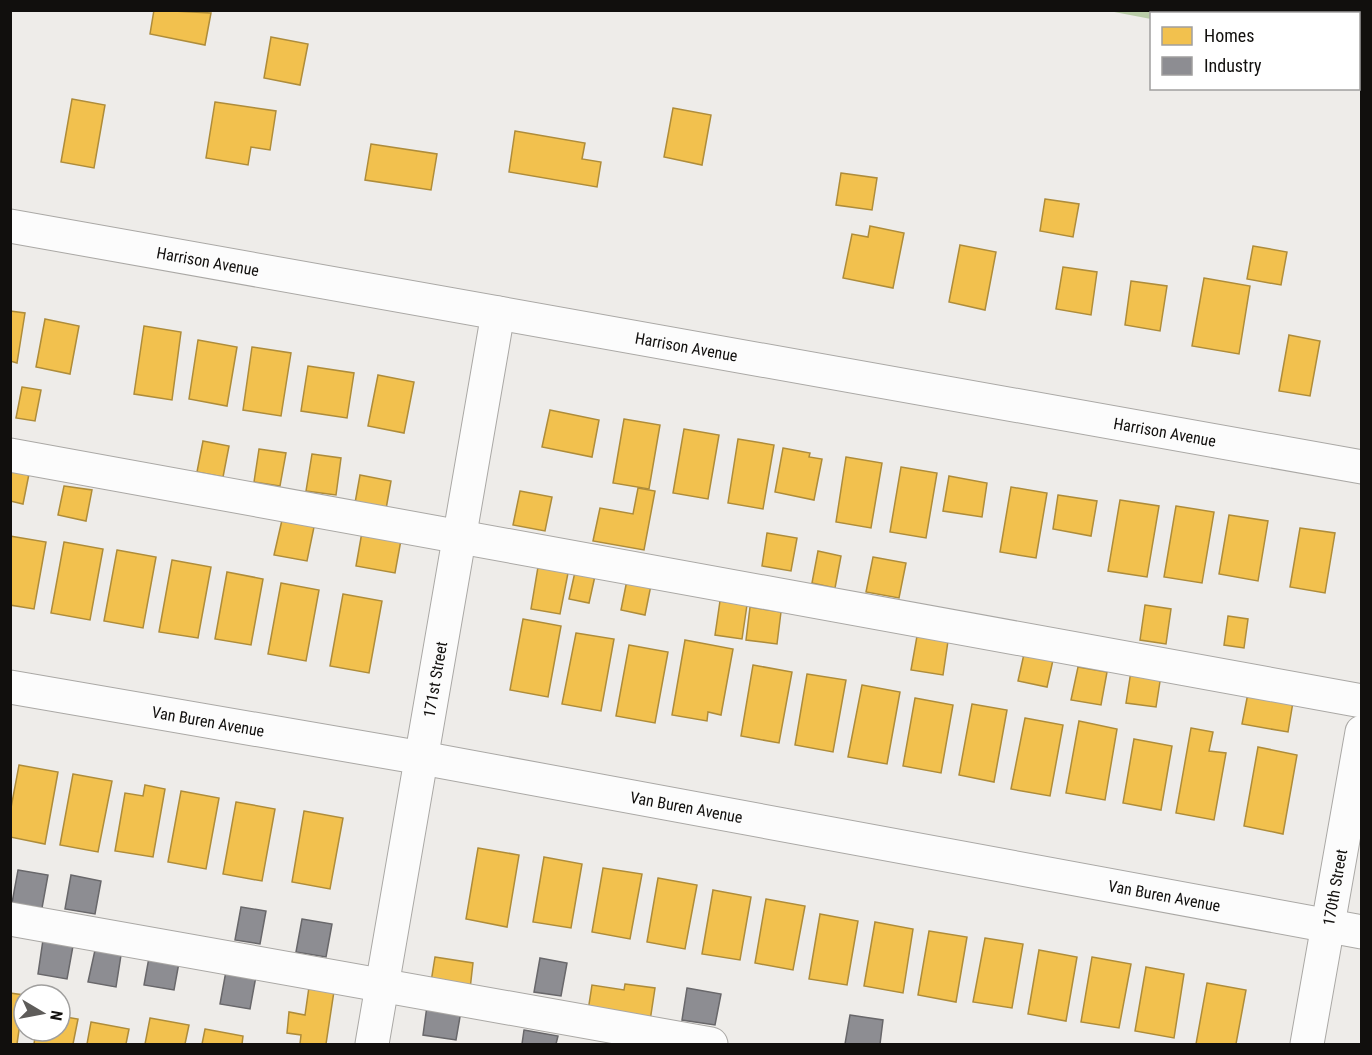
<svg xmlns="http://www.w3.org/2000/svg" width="1372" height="1055" viewBox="0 0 1372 1055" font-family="'Roboto Condensed',sans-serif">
<rect width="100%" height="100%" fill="#eeece9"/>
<path fill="#bacda8" d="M1109,11H1361V61L1359,60L1358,14H1152L1151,19Z"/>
<g fill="#f2c14e" stroke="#ae8c3a" stroke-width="1.5">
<path d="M154,10L211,13L205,45L150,34Z"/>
<path d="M271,37L308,44L300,85L264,78Z"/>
<path d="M72,99L105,105L94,168L61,162Z"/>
<path d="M215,102L276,111L270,150L251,147L248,165L206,158Z"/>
<path d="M673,108L711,115L702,165L664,157Z"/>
<path d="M515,131L585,143L582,159L601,162L597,187L509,172Z"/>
<path d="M371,144L437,154L431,190L365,180Z"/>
<path d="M841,173L877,178L872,210L836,205Z"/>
<path d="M1045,199L1079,204L1073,237L1040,231Z"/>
<path d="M870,226L904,233L893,288L843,278L852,234L868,237Z"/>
<path d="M960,245L996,252L985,310L949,302Z"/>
<path d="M1253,246L1287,252L1281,285L1247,279Z"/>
<path d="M1063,267L1097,272L1091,315L1056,309Z"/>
<path d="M1204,278L1250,286L1239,354L1192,346Z"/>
<path d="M1131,281L1167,286L1160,331L1125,325Z"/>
<path d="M10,311L25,313L17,363L10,361Z"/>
<path d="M45,319L79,326L70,374L36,367Z"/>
<path d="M144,326L181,332L172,400L134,394Z"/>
<path d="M1289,335L1320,341L1310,396L1279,391Z"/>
<path d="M198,340L237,347L227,406L189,399Z"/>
<path d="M252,347L291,353L281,416L243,410Z"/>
<path d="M308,366L354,373L347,418L301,411Z"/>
<path d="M378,375L414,382L404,433L368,426Z"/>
<path d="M22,387L41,390L35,421L16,418Z"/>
<path d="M550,410L599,420L592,457L542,447Z"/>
<path d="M624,419L660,425L649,489L613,483Z"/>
<path d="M684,429L719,435L708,499L673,493Z"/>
<path d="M738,439L774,445L763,509L728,503Z"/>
<path d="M203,441L229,446L223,477L197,472Z"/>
<path d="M783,448L810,453L809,457L822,459L814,500L775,492Z"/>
<path d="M259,449L286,453L280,486L254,482Z"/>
<path d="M312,454L341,458L336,495L306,491Z"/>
<path d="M846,457L882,463L871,528L836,522Z"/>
<path d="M901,467L937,473L926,538L890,532Z"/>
<path d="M10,470L29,474L23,504L10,501Z"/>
<path d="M360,475L391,481L386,509L355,503Z"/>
<path d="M949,476L987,483L982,517L943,511Z"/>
<path d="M64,486L92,490L86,521L58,515Z"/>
<path d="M1011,487L1047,493L1036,558L1000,552Z"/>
<path d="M638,488L655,491L644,550L593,541L600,508L633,514Z"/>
<path d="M520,491L552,497L545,531L513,525Z"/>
<path d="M1058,495L1097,501L1091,536L1053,529Z"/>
<path d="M1120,500L1159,506L1147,577L1108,571Z"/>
<path d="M1176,506L1214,512L1202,583L1164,577Z"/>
<path d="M1229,515L1268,521L1258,581L1219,574Z"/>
<path d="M282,520L314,527L307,561L274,555Z"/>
<path d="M1300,528L1335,533L1325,593L1290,587Z"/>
<path d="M362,532L401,540L395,573L356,566Z"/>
<path d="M767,533L797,538L791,571L762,566Z"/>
<path d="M10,536L46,542L34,609L10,605Z"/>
<path d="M64,542L103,549L90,620L51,613Z"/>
<path d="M117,550L156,557L143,628L104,621Z"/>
<path d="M818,551L841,556L835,588L812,583Z"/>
<path d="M873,557L906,563L899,598L866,592Z"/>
<path d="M172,560L211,567L198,638L159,632Z"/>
<path d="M538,567L568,573L560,614L531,609Z"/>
<path d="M227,572L263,579L251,645L215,639Z"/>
<path d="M575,572L595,576L589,603L569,599Z"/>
<path d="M627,580L651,585L645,615L621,610Z"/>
<path d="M281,583L319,590L306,661L268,654Z"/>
<path d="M343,594L382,601L369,673L330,666Z"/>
<path d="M720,601L747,605L742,639L715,635Z"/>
<path d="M1145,605L1171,609L1166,644L1140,640Z"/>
<path d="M750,607L781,612L777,644L746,640Z"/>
<path d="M1228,616L1248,619L1244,648L1224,645Z"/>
<path d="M523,619L561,626L548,697L510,690Z"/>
<path d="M576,633L614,639L601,711L562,704Z"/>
<path d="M917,636L948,641L943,675L911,670Z"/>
<path d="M685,640L733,649L721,715L708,712L707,721L672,715Z"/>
<path d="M629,645L668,652L655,723L616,716Z"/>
<path d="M1024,654L1053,660L1047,687L1018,681Z"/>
<path d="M753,665L792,672L779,743L741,736Z"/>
<path d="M1078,667L1107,672L1101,705L1071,700Z"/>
<path d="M1131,671L1161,675L1156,707L1126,703Z"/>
<path d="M807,674L846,680L833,752L795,745Z"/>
<path d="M862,685L900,692L887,764L848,757Z"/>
<path d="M1248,693L1293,702L1288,732L1242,724Z"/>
<path d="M915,698L953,705L941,773L903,766Z"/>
<path d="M972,704L1007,710L994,782L959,775Z"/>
<path d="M1025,718L1063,725L1050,796L1011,789Z"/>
<path d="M1079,721L1117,729L1105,800L1066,793Z"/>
<path d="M1191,728L1213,732L1209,751L1226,753L1214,820L1176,813Z"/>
<path d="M1134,739L1172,746L1161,810L1123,803Z"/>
<path d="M1258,747L1297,755L1283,834L1244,826Z"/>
<path d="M19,765L58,772L45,844L10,837V813Z"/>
<path d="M73,774L112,781L98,852L60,845Z"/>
<path d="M145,785L165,789L153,857L115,851L125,793L143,796Z"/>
<path d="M181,791L219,798L206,869L168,862Z"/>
<path d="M236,802L275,809L262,881L223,874Z"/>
<path d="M304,811L343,818L330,889L292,882Z"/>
<path d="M478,848L519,855L507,927L466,919Z"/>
<path d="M544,857L582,864L571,928L533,922Z"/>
<path d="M603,868L642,874L630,939L592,932Z"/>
<path d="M658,878L697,885L685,949L647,942Z"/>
<path d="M713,890L751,897L740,960L702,954Z"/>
<path d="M766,899L805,906L793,970L755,963Z"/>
<path d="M820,914L858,921L847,985L809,979Z"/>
<path d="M875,922L913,929L903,993L864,986Z"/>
<path d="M929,931L967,937L956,1002L918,995Z"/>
<path d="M985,938L1023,944L1012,1008L973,1002Z"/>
<path d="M1039,950L1077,957L1066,1021L1028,1014Z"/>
<path d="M435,957L473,963L470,989L431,982Z"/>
<path d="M1092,957L1131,964L1119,1028L1081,1022Z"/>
<path d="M1146,967L1184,974L1174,1038L1135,1031Z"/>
<path d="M1207,983L1246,990L1236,1044H1196Z"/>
<path d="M625,984L655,988L650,1021L588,1011L592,985L624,990Z"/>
<path d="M309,987L334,991L326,1044H300L301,1035L287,1033L289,1012L305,1015Z"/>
<path d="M10,993L24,995L17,1044H10Z"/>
<path d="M60,1016L78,1019L73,1044H34L36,1031H60Z"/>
<path d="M150,1018L189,1025L185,1044H145Z"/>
<path d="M91,1022L129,1029L126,1044H87Z"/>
<path d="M205,1029L243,1036L242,1044H202Z"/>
</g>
<g fill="#8d8d92" stroke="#68676a" stroke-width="1.5">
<path d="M18,870L48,875L42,908L12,903Z"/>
<path d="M71,875L101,881L95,914L65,909Z"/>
<path d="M241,907L266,911L260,944L235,940Z"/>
<path d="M302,919L332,924L326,957L296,952Z"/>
<path d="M43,940L73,946L67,979L38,974Z"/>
<path d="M95,950L121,955L116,987L88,982Z"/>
<path d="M150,952L180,957L174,990L144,985Z"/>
<path d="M540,958L567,963L561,996L534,992Z"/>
<path d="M226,971L256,976L250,1009L220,1004Z"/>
<path d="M687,988L721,994L715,1025L682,1020Z"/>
<path d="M427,1006L461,1011L456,1040L423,1035Z"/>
<path d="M850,1015L883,1020L880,1044H845Z"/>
<path d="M524,1030L558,1036L556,1044H522Z"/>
</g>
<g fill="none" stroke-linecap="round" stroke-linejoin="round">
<g stroke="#aaa8a5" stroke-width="35">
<g id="minor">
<path id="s1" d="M10,226L1362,467"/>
<path d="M10,455L1362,701"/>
<path id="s2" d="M10,687L422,758L1362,932"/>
<path d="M10,919L711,1044"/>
<path id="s3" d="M372,1044L498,313"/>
<path id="s4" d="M1307,1044L1362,732"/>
</g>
</g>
<use href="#minor" stroke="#fcfcfc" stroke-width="33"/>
</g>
<g text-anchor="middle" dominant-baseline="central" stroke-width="6" stroke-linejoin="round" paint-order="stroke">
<g font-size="16" fill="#110f0d" stroke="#fff">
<text stroke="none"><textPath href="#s1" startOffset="201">Harrison Avenue</textPath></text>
<text stroke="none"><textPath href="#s1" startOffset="687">Harrison Avenue</textPath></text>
<text stroke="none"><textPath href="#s1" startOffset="1173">Harrison Avenue</textPath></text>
<text stroke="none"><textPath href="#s3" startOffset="370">171st Street</textPath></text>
<text stroke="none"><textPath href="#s2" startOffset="201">Van Buren Avenue</textPath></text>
<text stroke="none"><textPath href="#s2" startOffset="687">Van Buren Avenue</textPath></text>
<text stroke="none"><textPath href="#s4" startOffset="159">170th Street</textPath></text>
<text stroke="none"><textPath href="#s2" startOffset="1173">Van Buren Avenue</textPath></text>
</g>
</g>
<rect width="1372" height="1055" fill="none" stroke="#110f0d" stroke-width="24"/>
<rect x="1150" y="12" width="210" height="78" fill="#ffffff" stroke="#a09f9e" stroke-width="1.5"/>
<rect x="1162" y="27" width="30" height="18" fill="#f2c14e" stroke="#a09f9e" stroke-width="1.5"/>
<text x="1204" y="42" font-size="18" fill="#110f0d">Homes</text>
<rect x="1162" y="57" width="30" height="18" fill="#8d8d92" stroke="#a09f9e" stroke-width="1.5"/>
<text x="1204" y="72" font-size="18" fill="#110f0d">Industry</text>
<g transform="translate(42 1013) rotate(100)"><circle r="28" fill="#ffffff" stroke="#a09f9e" stroke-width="1.5"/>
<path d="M0-4.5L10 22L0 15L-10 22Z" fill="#5e5c5a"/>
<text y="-9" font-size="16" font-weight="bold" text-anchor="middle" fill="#110f0d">N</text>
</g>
</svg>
